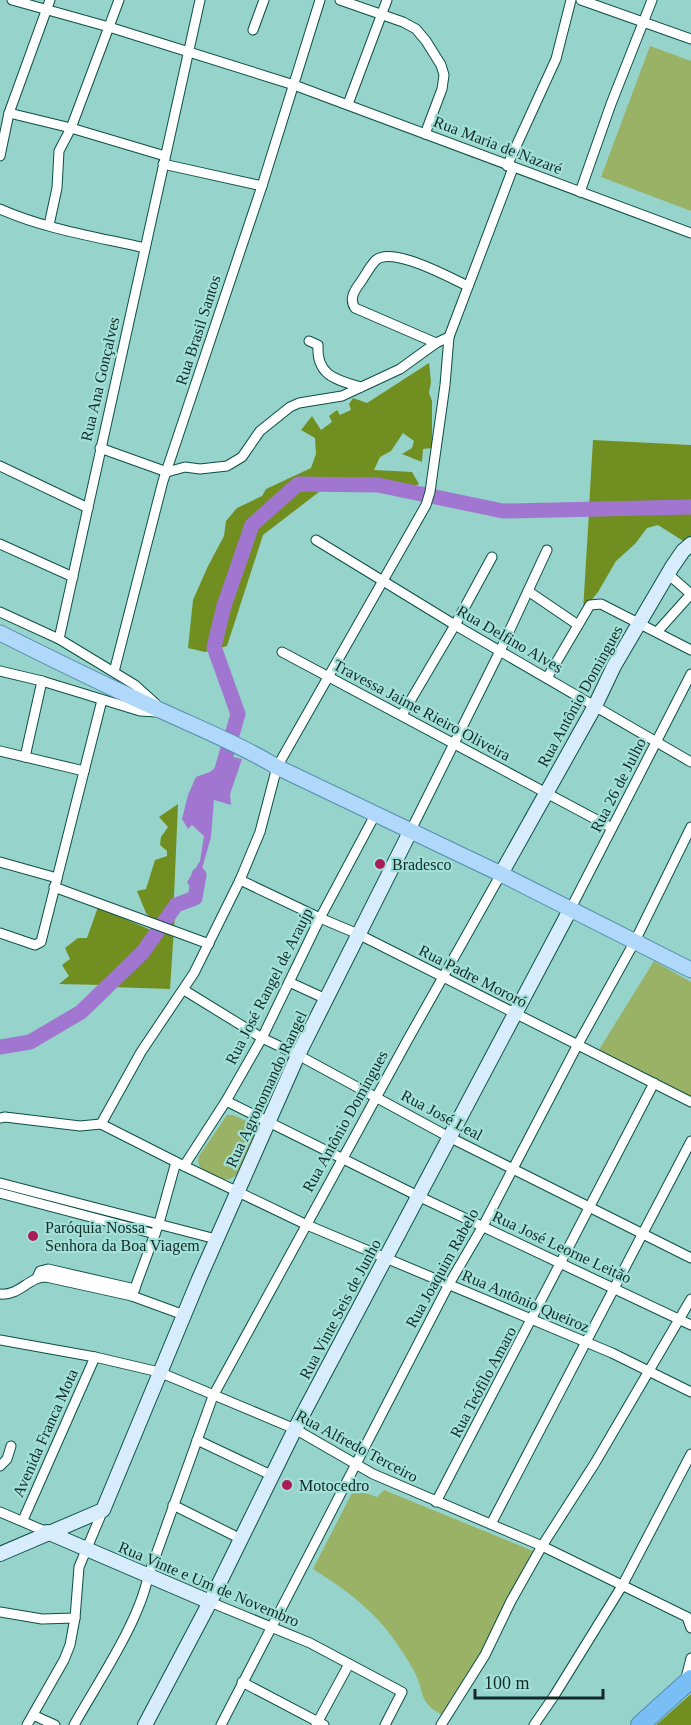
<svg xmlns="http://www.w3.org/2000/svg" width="691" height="1725" viewBox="0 0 691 1725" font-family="Georgia,serif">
<rect width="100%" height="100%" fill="#96d3ca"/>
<g fill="#99b266">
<path d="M650,46L691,61V211L601,177Z"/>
<path d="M654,961L691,982V1097L597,1053Z"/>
<path d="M227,1115H233L255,1125L258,1132L237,1174C226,1186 212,1175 200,1169L198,1160L199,1156Z"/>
<path d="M354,1489L377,1497L384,1490L533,1551L504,1603L482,1653L444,1716C416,1701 426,1693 414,1671C406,1656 391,1634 379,1621C360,1600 337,1584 313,1569Z"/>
</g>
<g fill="#718f21">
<path d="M429,363L431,382L429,393L432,401V448L423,449L422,462L402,454L412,448L414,441L403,433L391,451L380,457L374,470L412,472L419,484L400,494L328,485L263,535L227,646L205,652L188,648L193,600L208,566L224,536L226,521L237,508L262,496L266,489L311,468L316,454L315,438L301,430L312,416L321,430L332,422L329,416L337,410L340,415L351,410L349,404L353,398L367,403Z"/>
<path d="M593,440L691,445V503L589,507Z"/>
<path d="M691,508V541L688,544L658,525L647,528L635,544L616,561L598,592L583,611L589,512Z"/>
<path d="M178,804L174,897L156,924L146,913L137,891L146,889L155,860L167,856V851L160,845L161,837L168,827L159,817Z"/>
<path d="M98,907L153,931L139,950L102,985L59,984L69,976L62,965L70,959L65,948L78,938H87Z"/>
<path d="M175,913L170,989L112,987L144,957Z"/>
<path d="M691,1694V1725H656Z"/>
</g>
<path fill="#a076d0" d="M229,756L242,759L230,794L231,805L214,800L211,837L193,901L176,908L192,890L187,882L200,861L204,836L192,825L188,829L182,819L188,795L196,777L210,772L216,767L228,775Z"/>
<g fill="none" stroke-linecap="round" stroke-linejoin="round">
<g stroke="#a076d0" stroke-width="15">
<path d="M216,790L238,714L214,647L224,606L252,525L298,484L378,485L503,511L691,507"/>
<path d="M0,1047L30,1042L81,1012L143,952L176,905L195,898L199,875"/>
</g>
<g stroke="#0c4f48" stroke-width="11">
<g id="street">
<path d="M12,0L109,27L294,85L691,233"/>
<path d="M340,0L403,22L416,29L426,41L441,65L444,75L442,89L425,134"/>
<path d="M581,0L691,39"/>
<path d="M253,30L264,0"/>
<path d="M348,104L387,0"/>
<path d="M9,113L71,128L165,156"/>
<path d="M0,156L9,113L50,0"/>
<path d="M163,164L262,186"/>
<path d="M507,166L556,59L571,0"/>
<path d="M580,192L611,104L652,0"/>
<path d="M0,209C45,229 97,237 145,248"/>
<path d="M49,225L57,188L59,151L71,128L119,0"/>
<path d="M449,337L445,385L430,492L426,505L277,767L260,832L240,880L194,973L141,1052L101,1124L184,1166L307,1225L612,1353L691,1392"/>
<path d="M309,341L318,345C316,376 337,380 361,387"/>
<path d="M436,343L355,308C349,299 354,291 360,283C365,276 370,266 376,260C393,246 450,278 468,286"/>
<path d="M100,448L167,472L185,467L200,469L227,466L242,457L260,431L290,407L299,403L342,396L400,369L436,343L449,337L513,168"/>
<path d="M0,466L88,508"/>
<path d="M316,540L455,625L691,762"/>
<path d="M0,544L73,577"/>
<path d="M668,574L691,594"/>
<path d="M528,591L578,625"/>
<path d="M0,612L59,639"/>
<path d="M657,632L691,594"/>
<path d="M282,652L612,828"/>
<path d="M0,671L42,681L140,711L157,712"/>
<path d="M114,672L163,481L262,186L320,0"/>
<path d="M547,678L590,605L601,604L691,650"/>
<path d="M156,704L135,685L59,639L200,0"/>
<path d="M402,715L455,625L492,557"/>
<path d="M0,751L84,771"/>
<path d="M25,757L42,681"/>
<path d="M410,832L500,651L547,550"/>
<path d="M0,862L57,878"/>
<path d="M240,880L320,918L358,934L691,1102"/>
<path d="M54,887L209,944"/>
<path d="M570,910L691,674"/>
<path d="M0,933L35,945L41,942L102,700"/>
<path d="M289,982L326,999"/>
<path d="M184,990L262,1038L298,1055L449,1137L691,1258"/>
<path d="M226,1101L418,1196L691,1325"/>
<path d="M0,1118L5,1117L80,1126L101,1124"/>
<path d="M184,1166L226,1101L262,1038L320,918L375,815"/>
<path d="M0,1183L216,1239"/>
<path d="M0,1193L155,1234"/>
<path d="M37,1278L40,1271L48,1269L135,1289"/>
<path d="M0,1294C20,1296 28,1277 46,1277L132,1296L184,1315"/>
<path d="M132,1296L159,1223L176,1162"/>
<path d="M0,1340L95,1357L159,1372L295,1429L373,1474L542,1546L687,1617"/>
<path d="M197,1440L271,1475"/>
<path d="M0,1466L7,1459L11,1446"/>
<path d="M436,1502L654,1083"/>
<path d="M173,1505L241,1539"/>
<path d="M0,1512L47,1532"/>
<path d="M23,1520L95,1357"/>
<path d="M491,1524L691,1141"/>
<path d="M210,1602L310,1643L402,1692L385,1725"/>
<path d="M0,1612L42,1619L75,1618"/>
<path d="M687,1617L691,1628"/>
<path d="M242,1682L324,1725"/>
<path d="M685,1682L691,1658"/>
<path d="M33,1715L55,1725"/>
<path d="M27,1725L64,1660L70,1645L75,1618L79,1567L103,1510"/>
<path d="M74,1725C98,1682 138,1624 148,1577L213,1396L407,1041L501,874"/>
<path d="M221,1725L449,1284L483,1226L577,1046L635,941L691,827"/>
<path d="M316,1725L349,1664"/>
<path d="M441,1725L485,1655L511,1601L542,1546L595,1463L691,1299"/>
<path d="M534,1725L554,1696L622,1586L691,1454"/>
</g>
</g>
<g stroke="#0c4f48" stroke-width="16">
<g id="secondary">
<path d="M501,874L595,706L614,666L672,567L683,551L691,544"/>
<path d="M47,1532L210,1602"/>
<path d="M0,1554L103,1510L199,1279L298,1055L410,832"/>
<path d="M145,1725L210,1602L295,1429L570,910"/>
</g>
</g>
<g stroke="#568bae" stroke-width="17">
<path id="primary" d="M0,633C54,660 107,686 162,711C201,729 241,745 277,767L501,874L691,970"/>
</g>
<g stroke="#568bae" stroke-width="20">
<path id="highway" d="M640,1725L691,1679"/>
</g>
<use href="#street" stroke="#fff" stroke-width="9"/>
<use href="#secondary" stroke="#d7ecfc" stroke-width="14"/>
<use href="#primary" stroke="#afd8fa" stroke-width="15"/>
<use href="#highway" stroke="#7abef6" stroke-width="18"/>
</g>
<g fill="#ab1b54" stroke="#a3e0d7" stroke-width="2">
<circle cx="380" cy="864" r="6"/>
<circle cx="33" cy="1236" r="6"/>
<circle cx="287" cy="1485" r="6"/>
</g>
<g text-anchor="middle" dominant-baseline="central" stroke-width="4.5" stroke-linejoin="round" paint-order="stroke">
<g font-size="16" fill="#122b28" stroke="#a3e0d7">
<text transform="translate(498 145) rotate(21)">Rua Maria de Nazaré</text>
<text transform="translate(198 330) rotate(-72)">Rua Brasil Santos</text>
<text transform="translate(100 379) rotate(-77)">Rua Ana Gonçalves</text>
<text transform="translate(510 639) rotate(30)">Rua Delfino Alves</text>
<text transform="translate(580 696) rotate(-61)">Rua Antônio Domingues</text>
<text transform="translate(422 710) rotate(28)">Travessa Jaime Rieiro Oliveira</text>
<text transform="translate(618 785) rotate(-63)">Rua 26 de Julho</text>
<text transform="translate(473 976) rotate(27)">Rua Padre Mororó</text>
<text transform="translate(269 986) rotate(-63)">Rua José Rangel de Araujp</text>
<text transform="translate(266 1089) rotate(-65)">Rua Agronomando Rangel</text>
<text transform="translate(442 1115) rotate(28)">Rua José Leal</text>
<text transform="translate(345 1121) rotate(-61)">Rua Antônio Domingues</text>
<text transform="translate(562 1247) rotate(25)">Rua José Leorne Leitão</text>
<text transform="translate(442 1268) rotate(-61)">Rua Joaquim Rabelo</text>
<text transform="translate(526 1301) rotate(23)">Rua Antônio Queiroz</text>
<text transform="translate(340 1309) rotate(-62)">Rua Vinte Seis de Junho</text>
<text transform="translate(483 1382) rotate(-62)">Rua Teófilo Amaro</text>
<text transform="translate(45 1433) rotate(-66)">Avenida Franca Mota</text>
<text transform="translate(357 1446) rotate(28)">Rua Alfredo Terceiro</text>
<text transform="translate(209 1584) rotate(23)">Rua Vinte e Um de Novembro</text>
</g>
<g font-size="16" fill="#122b28" stroke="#a3e0d7" text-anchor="start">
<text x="392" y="864">Bradesco</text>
<text x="45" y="1227">Paróquia Nossa<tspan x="45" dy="18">Senhora da Boa Viagem</tspan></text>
<text x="299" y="1485">Motocedro</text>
</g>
</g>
<path d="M475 1689v9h128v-9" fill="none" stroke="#122b28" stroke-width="3"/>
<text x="484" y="1689" font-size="18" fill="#122b28" stroke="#a3e0d7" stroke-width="4.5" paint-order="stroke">100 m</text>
</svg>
